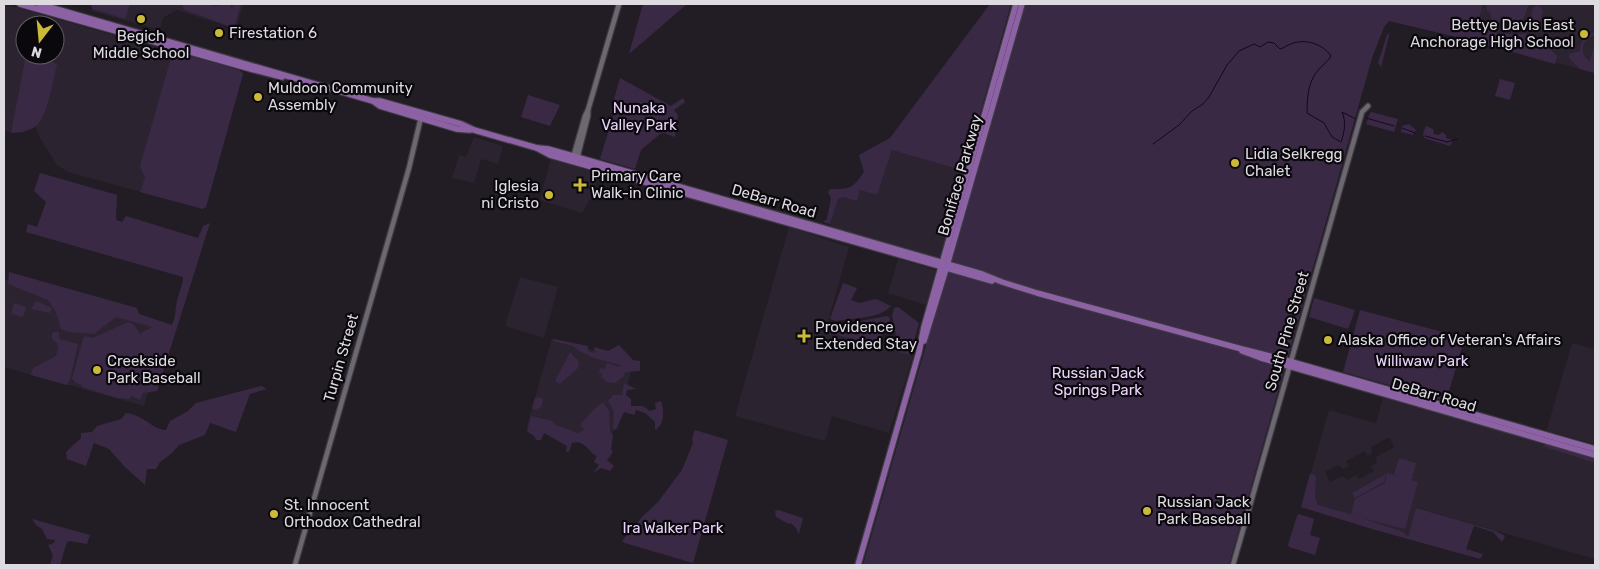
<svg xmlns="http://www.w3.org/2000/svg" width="1599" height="569" viewBox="0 0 1599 569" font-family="Rubik,sans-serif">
<rect width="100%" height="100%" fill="#221d25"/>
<g fill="#2b2330" fill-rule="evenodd">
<path d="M4,4L242,72L243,74L206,207L203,209L68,172L57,165L40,138L36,127L21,133L4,131ZM25,25H55V55H25Z"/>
<path d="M90,4H243L236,29L177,10L164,17L162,21L160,30L92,11Z"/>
<path d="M1483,4H1595V73L1473,41Z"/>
<path d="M474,137L503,146L498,164L481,159L474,183L452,178L459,155L466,157Z"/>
<path d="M892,150L964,171L940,258L830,226L837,199L860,190L877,194Z"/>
<path d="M551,158L599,174L592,196L582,213L540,200Z"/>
<path d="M789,227L849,247L826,329L913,356L889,433L832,416L825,441L735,416Z"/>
<path d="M898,259L936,270L926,305L888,293Z"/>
<path d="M520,277L558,287L544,338L505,326Z"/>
<path d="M5,279L168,326L144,406L4,367V285Z"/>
<path d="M552,338L634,362L608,450L527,426Z"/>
<path d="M1572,343L1595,349V444L1548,431L1547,429Z"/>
<path d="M1383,398L1595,459V559L1417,508L1408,537L1301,507L1329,410L1376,423ZM1389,437L1394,447L1376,457L1377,463L1371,466L1374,471L1359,479L1356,475L1347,480L1343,476L1330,482L1325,472L1338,465L1343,469L1349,466L1346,461L1365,451L1368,456L1372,453L1371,447Z"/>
</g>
<g fill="#3a2945">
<path d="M91,4H130L125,19L93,9Z"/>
<path d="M184,4H208L215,6L230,4L232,9L233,4H241L234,28L185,10L182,6Z"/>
<path d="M643,4H687L629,54Z"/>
<path d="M990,4H1011L964,171L892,150L877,195L860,190L857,201L843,197L838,199L830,224L823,222L827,219L831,198L828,192L830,189C851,189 852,189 864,172L859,155L890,138Z"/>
<path d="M1024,4H1483L1475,34L1480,24L1498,34H1529L1545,44L1557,56L1555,64L1473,41L1389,21L1384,27L1372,58L1229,565H863Z"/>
<path d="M1486,4H1529L1523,20L1519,22H1495L1492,20L1490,12L1487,10Z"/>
<path d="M1537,5L1541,7L1543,11L1539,26L1536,28L1530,20L1533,8Z"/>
<path d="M1595,32V35C1582,38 1578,53 1590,61L1595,42V62H1590L1595,63V73L1580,69L1569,58V54L1580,51C1580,41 1586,34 1595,32Z"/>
<path d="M1389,33V36L1381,67L1378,63L1387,35Z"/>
<path d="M173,51L239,70L243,74L206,207L203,209L140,192L145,178L140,166Z"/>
<path d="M26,55L57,64C53,80 48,114 37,125C29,132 20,132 11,133Z"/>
<path d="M620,78L671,106L683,98L685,102L674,110L678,115L675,137L664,133L660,134L641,150L635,169L600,159L614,113H610Z"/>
<path d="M1500,79L1515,83L1510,100L1495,96Z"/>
<path d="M528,95L560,105L550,126L521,117Z"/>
<path d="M1371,112L1398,119L1394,132L1366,124L1369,115Z"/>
<path d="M1409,124L1416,130L1413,135L1401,132L1402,126Z"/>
<path d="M1426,126L1433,129L1434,134L1439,135L1442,132L1446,135V138L1453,140L1450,146L1424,138L1423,133Z"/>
<path d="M40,173L117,195L116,220L122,222L126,216L198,238L203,226L210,223L157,391L143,393L140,400L131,396L130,399L117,398L82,387V385L76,383L72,379L84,336L93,338L128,322L133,324L142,336L141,333L152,327L116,317L94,334L69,332L61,329L55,310L48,300L8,284L9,272L137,308L139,314L172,325C176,316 175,310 177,301C179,292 183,285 183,277L26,232L28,224L37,227L46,202L34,191Z"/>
<path d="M843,283L857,288L851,300L859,303L876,299L891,306C879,319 853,318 836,321L830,319Z"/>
<path d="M1314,298L1355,310L1348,329L1309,317Z"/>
<path d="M36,301L52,308L50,313L31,309Z"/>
<path d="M14,303L26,307L23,317L11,314Z"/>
<path d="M898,307L919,323L910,355L827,332L834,326L887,316L890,318L889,323L884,324L886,327L879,342L883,345L891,347L888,337L893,340L896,336L892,315L894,308Z"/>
<path d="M1360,310L1465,338L1446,401L1343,372Z"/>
<path d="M54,332H59V339L78,344L70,380L67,385L31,375L33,368L56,356L58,348L57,343L52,339V334Z"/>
<path d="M554,339L588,346V351L595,353L594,347L608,351L619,345L633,360L640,361V371L625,372L624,376L615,383L607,382L601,377L602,374L599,373L600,368L605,369L607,363L620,367V365L594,358L579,351L573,346L553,341Z"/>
<path d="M570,352L579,362L578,368L560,384L556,382V379Z"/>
<path d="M624,383L636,389L627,390L626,395L631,399V406H643L650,411L656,409L655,403L661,401C664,411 665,422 656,430L655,429V422L645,413L636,410L634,415L624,412L616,430L613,429L614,412L608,401L613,395H622Z"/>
<path d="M261,386L267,389L250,394L236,432L210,423L205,435L179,445L172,453L160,462L156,469H147L145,485L125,467L109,449L94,443L86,466L67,459L66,452L81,438V433L92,432L97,426L121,419L126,413C144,415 153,430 166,430L170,421L188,411L196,403Z"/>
<path d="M537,397L542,398L543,401L541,407L535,410L532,408L535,398Z"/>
<path d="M603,402L609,411L610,432L613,435L611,449L613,452L607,460L614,466L610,471L601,468L593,473L599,465L594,462L597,456C587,451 590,446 577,442L572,443L569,452H566L567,446L544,433L541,440H536L534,436L527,431L531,416L552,421L554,424L577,433L585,430L580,425L593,410Z"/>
<path d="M695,430L728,440L693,563L625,543L622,541L643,516L658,502L682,470L693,443L692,438Z"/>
<path d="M1546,444L1595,458V463L1545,447L1541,449Z"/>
<path d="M1399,458L1416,463L1412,479H1409L1418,482L1405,529L1362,518L1403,532L1408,537L1416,508L1496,531L1505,536L1502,542L1493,532L1474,526L1466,549L1483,554L1480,559L1372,529L1301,507L1310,474H1313L1316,477L1315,498L1318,505L1360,517L1351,514L1355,499L1385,483L1387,473L1398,476L1394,474Z"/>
<path d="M1386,474L1384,482L1355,498L1352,493Z"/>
<path d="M778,510L803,518L799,534L796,528L791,523L789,524L776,517L775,511Z"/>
<path d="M1299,514L1314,519L1310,535L1320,538L1315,555L1289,547L1288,545L1297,516Z"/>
<path d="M32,519L90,535L87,544L70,541L67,542L60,565H50L53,555L48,545L54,543L55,540L47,539L42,529L36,525Z"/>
</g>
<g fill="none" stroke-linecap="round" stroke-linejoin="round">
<g stroke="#180424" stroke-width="1">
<path d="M1366,118L1394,126"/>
<path d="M1402,128L1415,133"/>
<path d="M1425,136L1447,142L1457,139"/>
<path d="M1153,144L1179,125L1192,111L1203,104L1209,97L1227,65L1239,51L1254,44L1260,47L1268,42L1274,43L1280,49C1284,48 1287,45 1291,44C1305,38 1323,44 1331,56C1328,61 1324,64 1320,68C1308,80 1307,97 1307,113L1324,123L1332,137L1341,142C1345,131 1346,121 1342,112L1356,119"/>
</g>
<g stroke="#3d3a40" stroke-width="7">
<g id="minor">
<path d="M573,158L585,116L588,110L619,4"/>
<path d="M577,159L588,116V110"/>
<path d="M295,565L409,168L421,117"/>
<path d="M1233,565L1362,112L1368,106"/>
</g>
</g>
<g stroke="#3d3a40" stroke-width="8">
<g id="major">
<path d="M20,4L251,69L282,77"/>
<path d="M39,4L373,101H380L461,124L474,130L537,148L550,155L992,281"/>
<path d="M373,101L380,106L457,129L470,130"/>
<path d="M537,148L548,149L573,156L982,274L1002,282L1037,293L1238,348L1285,360L1595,449"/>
<path d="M924,341L946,269L1022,4"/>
<path d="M1242,351L1261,358L1595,455"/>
<path d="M858,565L919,352L924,327L1016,4"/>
</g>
</g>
<use href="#minor" stroke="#6d6771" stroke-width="4.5"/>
<use href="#major" stroke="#8c62a5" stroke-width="5.5"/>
</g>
<g fill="#cbba39" stroke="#0a080c" stroke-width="2">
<circle cx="141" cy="19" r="5"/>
<circle cx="219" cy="33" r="5"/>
<circle cx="1584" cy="34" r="5"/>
<circle cx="258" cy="97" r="5"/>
<circle cx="1235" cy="163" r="5"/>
<path d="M577.5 177.5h5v5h5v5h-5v5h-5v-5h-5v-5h5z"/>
<circle cx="549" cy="195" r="5"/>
<path d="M801.5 328.5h5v5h5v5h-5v5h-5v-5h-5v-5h5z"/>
<circle cx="1328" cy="340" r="5"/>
<circle cx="97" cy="370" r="5"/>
<circle cx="1147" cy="511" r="5"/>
<circle cx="274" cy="514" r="5"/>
</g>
<g text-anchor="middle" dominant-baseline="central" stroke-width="4.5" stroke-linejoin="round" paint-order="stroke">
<g font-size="15" fill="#dddae0" stroke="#0a080c" text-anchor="start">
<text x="1574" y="25" text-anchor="end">Bettye Davis East<tspan x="1574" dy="17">Anchorage High School</tspan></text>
<text x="229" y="33">Firestation 6</text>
<text x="141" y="36" text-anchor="middle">Begich<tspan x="141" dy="17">Middle School</tspan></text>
<text x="268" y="88">Muldoon Community<tspan x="268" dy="17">Assembly</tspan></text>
<text x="1245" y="154">Lidia Selkregg<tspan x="1245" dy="17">Chalet</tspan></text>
<text x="591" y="176">Primary Care<tspan x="591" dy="17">Walk-in Clinic</tspan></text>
<text x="539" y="186" text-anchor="end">Iglesia<tspan x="539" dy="17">ni Cristo</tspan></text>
<text x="815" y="327">Providence<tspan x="815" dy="17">Extended Stay</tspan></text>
<text x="1338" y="340">Alaska Office of Veteran's Affairs</text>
<text x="107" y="361">Creekside<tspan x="107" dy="17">Park Baseball</tspan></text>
<text x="1157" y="502">Russian Jack<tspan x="1157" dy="17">Park Baseball</tspan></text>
<text x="284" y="505">St. Innocent<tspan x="284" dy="17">Orthodox Cathedral</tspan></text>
</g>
<g font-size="15" fill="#ead3fa" stroke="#0a080c">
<text x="639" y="108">Nunaka<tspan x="639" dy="17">Valley Park</tspan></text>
<text x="1422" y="361">Williwaw Park</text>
<text x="1098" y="373">Russian Jack<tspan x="1098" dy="17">Springs Park</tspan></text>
<text x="673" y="528">Ira Walker Park</text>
</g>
<g font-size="15" fill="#dddae0" stroke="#0a080c">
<text transform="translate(960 175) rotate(-74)">Boniface Parkway</text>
<text transform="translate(774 201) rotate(16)">DeBarr Road</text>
<text transform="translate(1287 331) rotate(-74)">South Pine Street</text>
<text transform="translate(341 358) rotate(-74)">Turpin Street</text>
<text transform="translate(1434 395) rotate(16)">DeBarr Road</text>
</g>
</g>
<rect width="1599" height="569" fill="none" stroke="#dddae0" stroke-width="10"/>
<g transform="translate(40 40) rotate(196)"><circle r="24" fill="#0a080c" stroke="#5e5c61"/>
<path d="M0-4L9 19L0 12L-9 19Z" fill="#cbba39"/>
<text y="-8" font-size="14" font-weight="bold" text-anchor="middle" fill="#dddae0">N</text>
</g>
</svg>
